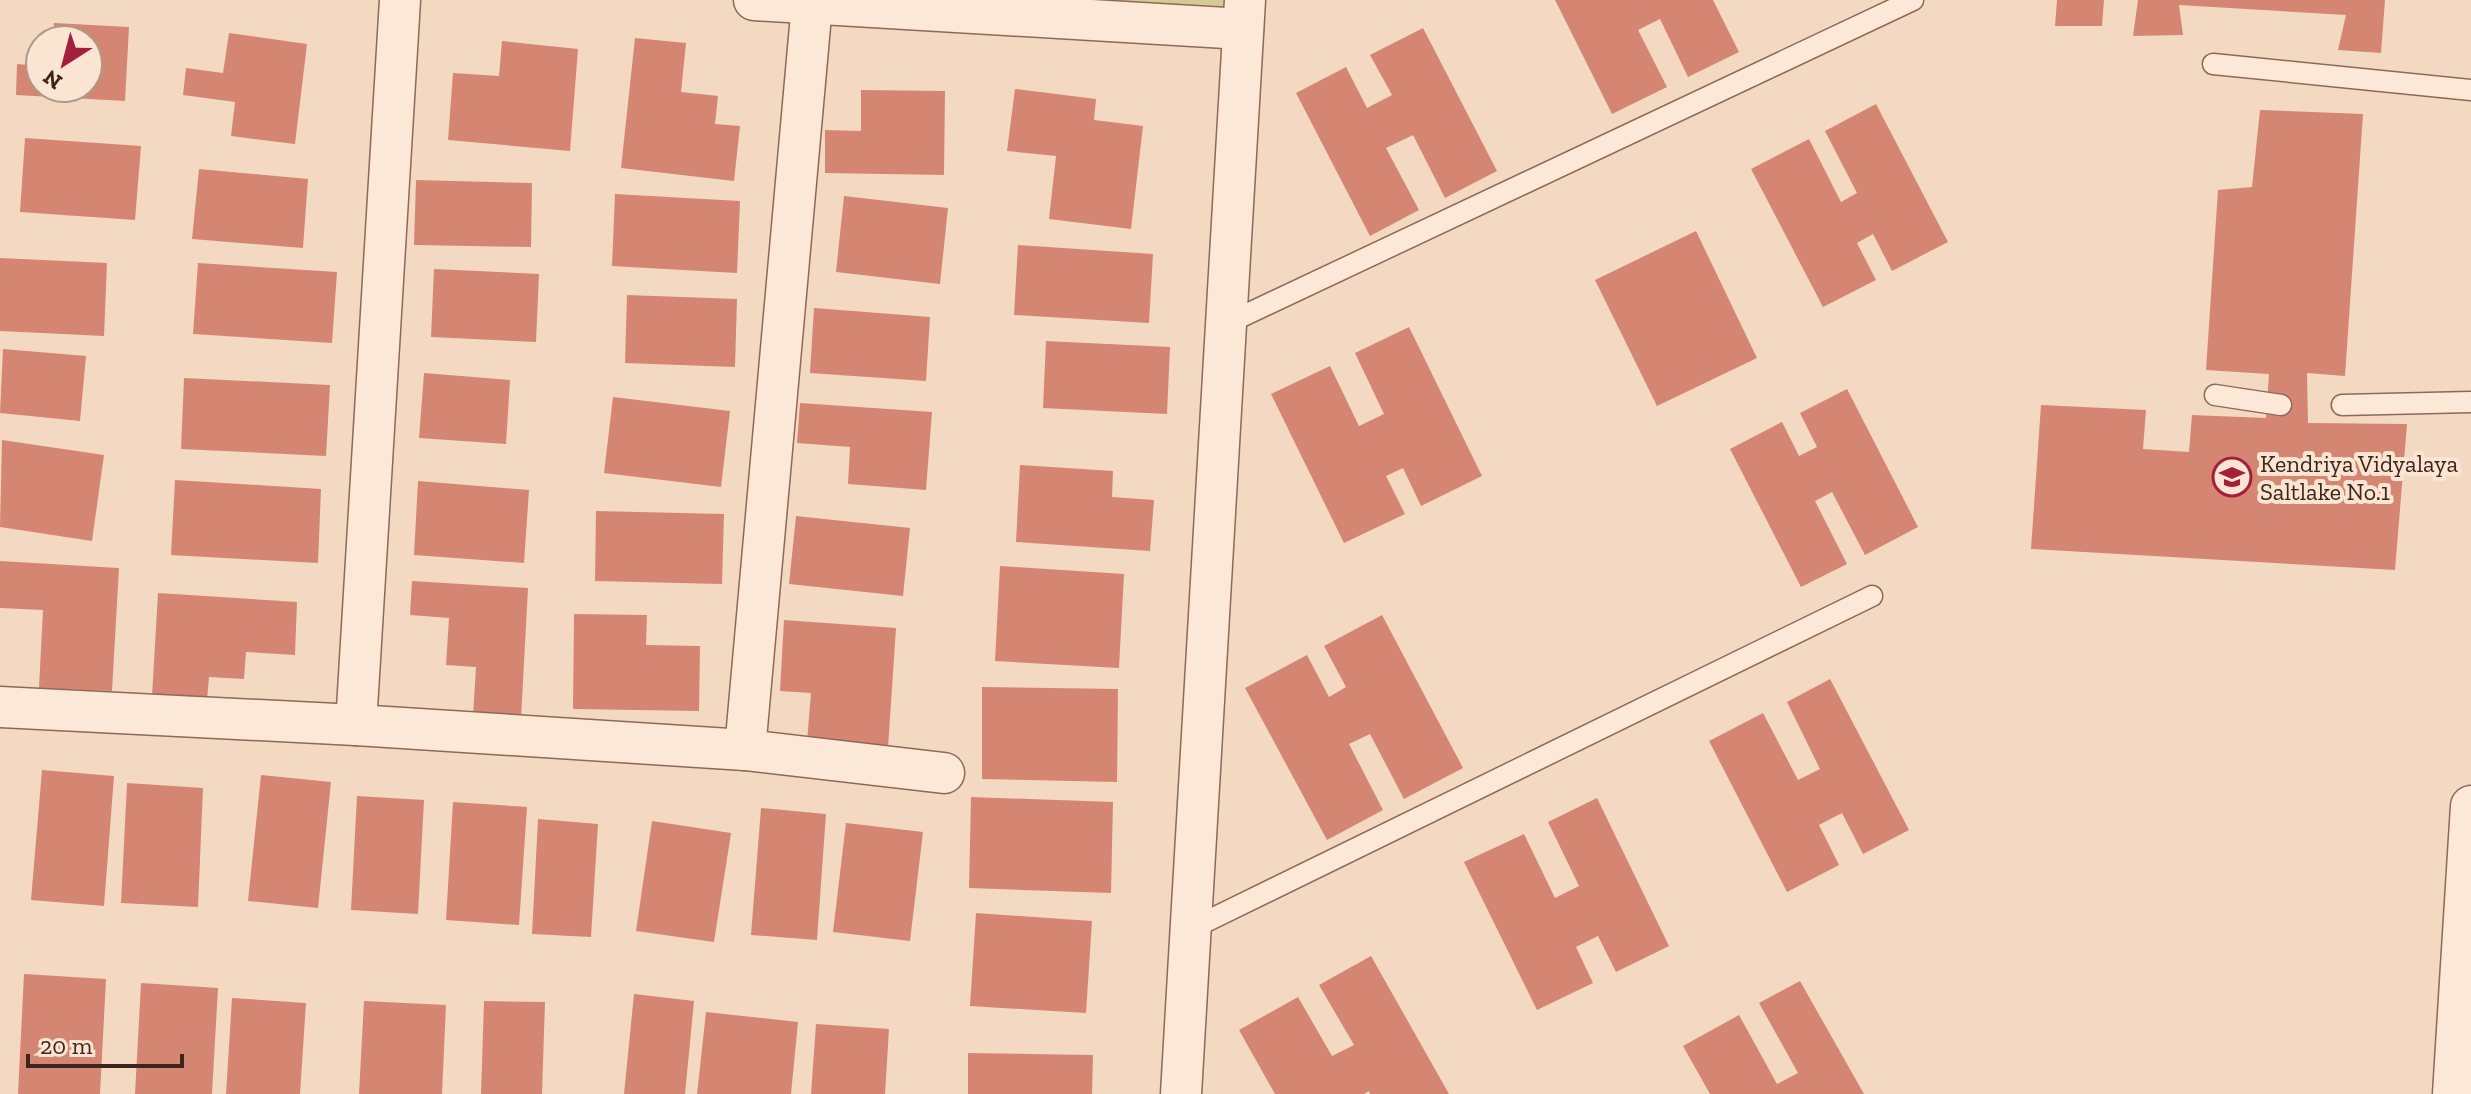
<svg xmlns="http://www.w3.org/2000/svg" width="2471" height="1094" viewBox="0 0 2471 1094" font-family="'Zilla Slab',serif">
<rect width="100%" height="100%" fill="#f3d9c1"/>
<path fill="#d2cc94" d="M1029,0H1226L1225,13Z"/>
<g fill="#d58673">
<path d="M1555,0H1713L1739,52L1688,77L1660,19L1638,30L1667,87L1612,114Z"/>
<path d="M2057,0H2104L2102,26H2055Z"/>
<path d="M2138,0H2385L2381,53L2338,50L2346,15L2179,5L2183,35L2133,36Z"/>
<path d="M54,23L129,27L125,101L16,95L17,64L40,66V88H88V40H53Z"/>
<path d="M1423,28L1497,171L1445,198L1413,135L1386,148L1419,210L1370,236L1296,93L1346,67L1367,108L1392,95L1370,55Z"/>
<path d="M229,33L307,44L295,144L231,136L235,102L183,95L186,68L223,73Z"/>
<path d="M635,38L686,43L681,92L718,96L715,124L740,126L734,181L621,168Z"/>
<path d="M502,41L578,49L570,151L448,140L453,73L499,76Z"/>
<path d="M1015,89L1096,99L1094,120L1143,126L1131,229L1049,219L1056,156L1007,151Z"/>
<path d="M861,90L945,91L944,175L825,173V130L861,131Z"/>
<path d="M1876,104L1948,242L1892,271L1873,234L1857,243L1876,280L1823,307L1751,169L1809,139L1841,202L1857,193L1825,131Z"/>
<path d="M2260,110L2363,114L2345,376L2307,373L2308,423L2407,424L2395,570L2031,549L2041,405L2146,410L2143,449L2189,452L2192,415L2266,418L2269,374L2206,370L2218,190L2252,187Z"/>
<path d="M25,138L141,146L135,220L20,212Z"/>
<path d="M199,169L308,179L303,248L192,239Z"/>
<path d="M416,180L532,183L531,247L414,245Z"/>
<path d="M615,194L740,201L737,273L612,266Z"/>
<path d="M844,196L948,208L940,284L836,272Z"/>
<path d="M1696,231L1757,358L1657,406L1595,280Z"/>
<path d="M1018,245L1153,254L1149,323L1014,315Z"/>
<path d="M0,258L107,263L104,336L0,331Z"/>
<path d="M198,263L337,272L332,343L193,334Z"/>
<path d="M434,269L539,274L536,342L431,337Z"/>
<path d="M627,295L737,299L735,367L625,363Z"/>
<path d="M814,308L930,317L926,381L810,373Z"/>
<path d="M1409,327L1482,476L1421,506L1403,468L1386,476L1405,514L1344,543L1271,394L1330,366L1359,426L1384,414L1355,353Z"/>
<path d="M1046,341L1170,347L1167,414L1043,408Z"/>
<path d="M3,349L86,356L80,421L0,413Z"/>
<path d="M424,373L510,380L506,444L419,438Z"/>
<path d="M184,378L330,385L326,456L181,449Z"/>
<path d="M1847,389L1918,527L1865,555L1832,492L1815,501L1847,564L1801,587L1730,449L1782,422L1799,456L1817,447L1800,413Z"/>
<path d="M613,397L730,411L721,487L604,473Z"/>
<path d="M800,403L932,412L926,490L848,484L850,447L797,443Z"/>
<path d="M2,440L104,455L92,541L0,527Z"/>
<path d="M1020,465L1113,471L1112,497L1154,500L1150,551L1016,542Z"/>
<path d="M175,480L321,489L318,563L171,555Z"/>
<path d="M418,481L529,490L524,563L414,555Z"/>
<path d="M596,511L724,514L722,584L595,581Z"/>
<path d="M796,516L910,528L903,596L789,584Z"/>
<path d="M0,561L119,568L112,691L39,688L43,610L0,608Z"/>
<path d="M1000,566L1124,574L1119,668L995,661Z"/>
<path d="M412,581L528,588L521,719L473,716L476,667L446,665L449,618L410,615Z"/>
<path d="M158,593L297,602L295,655L246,652L244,679L209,677L207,700L152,696Z"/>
<path d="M574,614L647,615L646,645L700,646L699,711L573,709Z"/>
<path d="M1382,615L1463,768L1404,799L1370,734L1349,744L1383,810L1327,840L1245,688L1307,655L1329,697L1346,687L1324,646Z"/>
<path d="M784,620L896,628L888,748L807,742L811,693L780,691Z"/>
<path d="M1830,679L1909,830L1863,854L1842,813L1819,825L1839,865L1787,892L1709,741L1763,713L1798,780L1820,769L1787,702Z"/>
<path d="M982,687L1118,689L1117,782L982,779Z"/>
<path d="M42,770L114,776L104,906L31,900Z"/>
<path d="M261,775L331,782L318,908L248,901Z"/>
<path d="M127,783L203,788L198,907L121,903Z"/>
<path d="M357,796L424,800L418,914L351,910Z"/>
<path d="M971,797L1113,802L1111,893L969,888Z"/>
<path d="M1597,798L1669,946L1616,972L1598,936L1576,947L1593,983L1537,1010L1464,862L1524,834L1555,898L1579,886L1548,822Z"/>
<path d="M453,802L527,807L519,925L446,920Z"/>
<path d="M761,808L826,814L817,940L751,935Z"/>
<path d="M538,819L598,824L591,937L532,934Z"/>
<path d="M652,821L731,833L714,942L636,931Z"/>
<path d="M846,823L923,832L910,941L833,932Z"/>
<path d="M976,913L1092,921L1086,1013L970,1006Z"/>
<path d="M1371,956L1449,1094H1370L1369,1091L1364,1094H1275L1239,1030L1298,997L1332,1056L1354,1045L1319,985Z"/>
<path d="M24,974L106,979L100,1094H18Z"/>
<path d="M1800,981L1864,1094H1710L1683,1046L1739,1015L1777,1084L1798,1073L1759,1003Z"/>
<path d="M141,983L218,988L212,1094H135Z"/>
<path d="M634,994L694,1001L685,1094H624Z"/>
<path d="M232,998L306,1003L300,1094H226Z"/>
<path d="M364,1001L446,1005L442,1094H359Z"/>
<path d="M484,1001L545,1002L542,1094H481Z"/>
<path d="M706,1012L798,1022L791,1094H697Z"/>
<path d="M816,1024L889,1029L885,1094H811Z"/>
<path d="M968,1053L1093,1055L1092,1094H968Z"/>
</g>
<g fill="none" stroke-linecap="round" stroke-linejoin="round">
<g stroke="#8f6856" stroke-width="23">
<g id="service">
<path d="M2213,64L2471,90"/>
<path d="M1226,324L1913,0"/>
<path d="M2215,395L2281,405"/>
<path d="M2342,405L2471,402"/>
<path d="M1191,929L1872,596"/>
</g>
</g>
<g stroke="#8f6856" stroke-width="43">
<g id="minor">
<path d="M754,0L1243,29"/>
<path d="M0,707L356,725L745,750L944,773"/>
<path d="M356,725L400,0"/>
<path d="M745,750L812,4"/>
<path d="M1181,1094L1245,0"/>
<path d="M2453,1094L2471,806"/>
</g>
</g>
<use href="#service" stroke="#fce8d6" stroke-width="20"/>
<use href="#minor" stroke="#fce8d6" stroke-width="40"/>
</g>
<defs>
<g id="school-ring" transform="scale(2)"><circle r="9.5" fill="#f9e5d2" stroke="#a41f3e" stroke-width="1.5"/><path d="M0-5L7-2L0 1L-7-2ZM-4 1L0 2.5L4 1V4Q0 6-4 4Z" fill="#a41f3e"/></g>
</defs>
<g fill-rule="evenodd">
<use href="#school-ring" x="2232" y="477"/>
</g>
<g text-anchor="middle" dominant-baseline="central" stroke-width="8" stroke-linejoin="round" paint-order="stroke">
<g font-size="24" fill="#3d251c" stroke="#f9e5d2" text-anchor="start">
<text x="2260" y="463">Kendriya Vidyalaya<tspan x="2260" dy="28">Saltlake No.1</tspan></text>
</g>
</g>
<g transform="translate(64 64) rotate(216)"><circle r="38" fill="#f9e5d2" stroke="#ae9889" stroke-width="2"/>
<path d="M0-6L14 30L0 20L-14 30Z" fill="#a41f3e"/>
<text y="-12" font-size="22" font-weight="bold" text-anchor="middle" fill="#3d251c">N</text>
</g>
<path d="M28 1054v12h154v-12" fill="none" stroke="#3d251c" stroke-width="4"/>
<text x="40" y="1054" font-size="24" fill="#3d251c" stroke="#f9e5d2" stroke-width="6" paint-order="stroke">20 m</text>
</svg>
